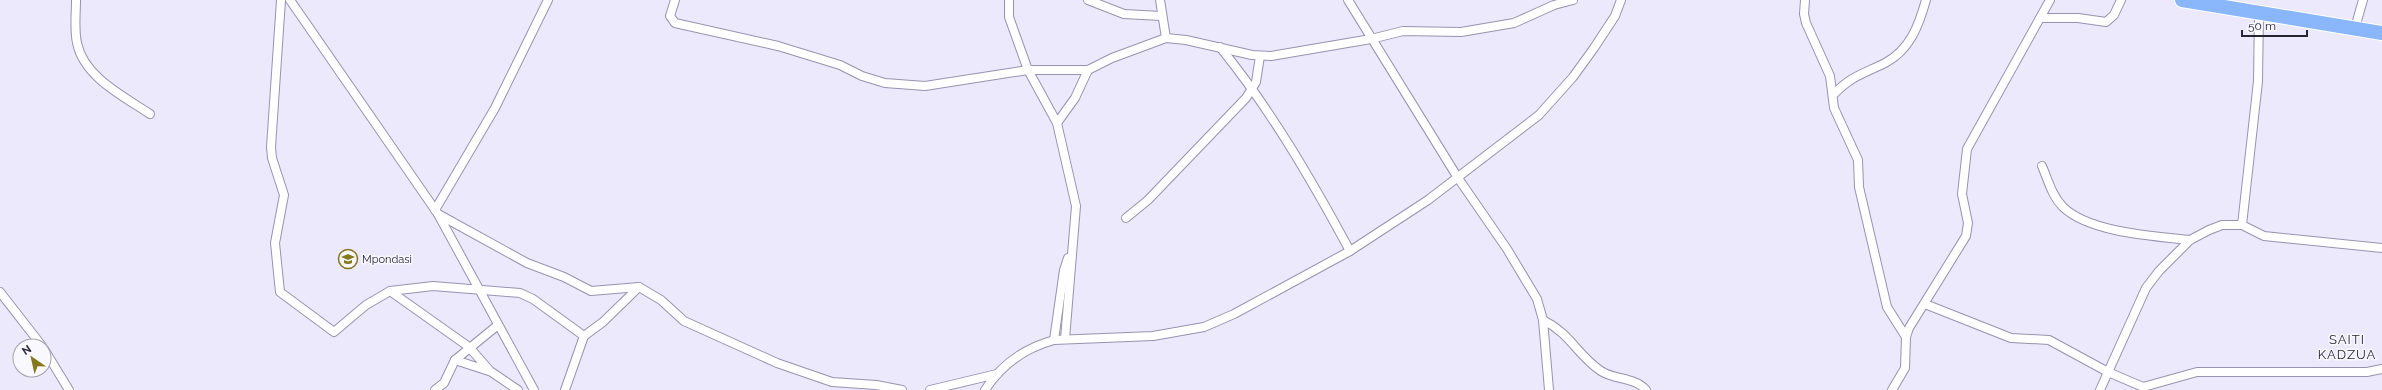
<svg xmlns="http://www.w3.org/2000/svg" width="2382" height="390" viewBox="0 0 2382 390" font-family="Raleway,sans-serif">
<rect width="100%" height="100%" fill="#ece9fc"/>
<g fill="none" stroke-linecap="round" stroke-linejoin="round">
<g stroke="#9892b0" stroke-width="10">
<g id="street">
<path d="M76,0C76,14 74,29 77,43C84,77 123,96 150,114"/>
<path d="M281,0L271,147L272,158L284,195L275,243L280,292L334,332L366,305L390,291L433,286L520,293L533,299L584,336"/>
<path d="M290,0L438,214L534,390"/>
<path d="M675,0L670,16L675,23L778,46L840,65L862,76L885,83L925,86L1028,70H1088L1112,58L1166,38L1186,40L1252,55L1271,56L1371,39L1403,31L1461,32L1514,23L1554,5L1573,0"/>
<path d="M1009,0V17L1028,70L1057,123L1076,206L1065,339"/>
<path d="M1088,0L1124,14L1161,16"/>
<path d="M1160,0L1166,38"/>
<path d="M1348,0L1458,178L1507,249L1537,299L1543,320L1549,390"/>
<path d="M1805,0L1804,14L1806,23L1830,76L1834,108L1858,160L1859,187L1887,307L1906,337"/>
<path d="M2041,18H2078L2106,22L2114,15L2121,0"/>
<path d="M2355,28L2363,0"/>
<path d="M1220,47C1271,110 1311,179 1350,251"/>
<path d="M1833,95C1851,76 1863,74 1885,63C1910,50 1919,25 1926,0"/>
<path d="M1057,123L1075,98L1088,70"/>
<path d="M2042,166C2048,180 2052,196 2063,207C2090,233 2155,236 2190,240"/>
<path d="M435,210L495,108L548,0"/>
<path d="M438,214L527,263L564,277L591,291L639,287L661,300L684,321L777,363L832,382L876,385L902,390"/>
<path d="M1126,218L1148,200L1246,98L1256,82L1260,56"/>
<path d="M2242,225L2258,81L2259,12"/>
<path d="M390,291L469,347L490,371L518,390"/>
<path d="M0,292L42,346"/>
<path d="M1925,304L2011,338L2049,340L2108,372L2143,387L2197,372H2367L2382,369"/>
<path d="M1543,320C1571,334 1577,355 1601,371C1614,380 1635,377 1646,390"/>
<path d="M1054,340L1064,270L1068,258"/>
<path d="M44,349L69,390"/>
<path d="M455,360L489,371"/>
<path d="M435,390L444,383L455,360L498,325"/>
<path d="M565,390L584,336L603,322L639,287"/>
<path d="M930,390L997,374"/>
<path d="M985,390C1001,365 1025,348 1054,340L1153,336L1204,327L1234,314L1350,251L1428,200L1539,115L1573,77L1594,48L1615,16L1621,0"/>
<path d="M1892,390L1905,368L1906,337L1909,328L1966,236L1968,223L1962,194L1967,149L2050,0"/>
<path d="M2100,390L2146,288L2159,271L2190,240L2209,230L2222,225H2242L2264,236L2382,248"/>
</g>
</g>
<g stroke="#fff" stroke-width="16">
<path id="highway" d="M2182,0L2382,33"/>
</g>
<use href="#street" stroke="#fff" stroke-width="8"/>
<use href="#highway" stroke="#8ab6fb" stroke-width="14"/>
</g>
<defs>
<g id="school-ring" transform="scale(1)"><circle r="9.5" fill="#f9f8ff" stroke="#85791e" stroke-width="1.5"/><path d="M0-5L7-2L0 1L-7-2ZM-4 1L0 2.5L4 1V4Q0 6-4 4Z" fill="#85791e"/></g>
</defs>
<g fill-rule="evenodd">
<use href="#school-ring" x="348" y="259"/>
</g>
<g text-anchor="middle" dominant-baseline="central" stroke-width="3" stroke-linejoin="round" paint-order="stroke">
<g font-size="11" fill="#272531" stroke="#f9f8ff" text-anchor="start">
<text x="362" y="259">Mpondasi</text>
</g>
<g font-size="13" letter-spacing="1" fill="#272531" stroke="#f9f8ff">
<text x="2347" y="339">SAITI<tspan x="2347" dy="15">KADZUA</tspan></text>
</g>
</g>
<g transform="translate(32 358) rotate(326)"><circle r="19" fill="#f9f8ff" stroke="#a5a4ad"/>
<path d="M0-3L7 15L0 10L-7 15Z" fill="#85791e"/>
<text y="-6" font-size="11" font-weight="bold" text-anchor="middle" fill="#272531">N</text>
</g>
<path d="M2242 30v6h65v-6" fill="none" stroke="#272531" stroke-width="2"/>
<text x="2248" y="30" font-size="12" fill="#272531" stroke="#f9f8ff" stroke-width="3" paint-order="stroke">50 m</text>
</svg>
